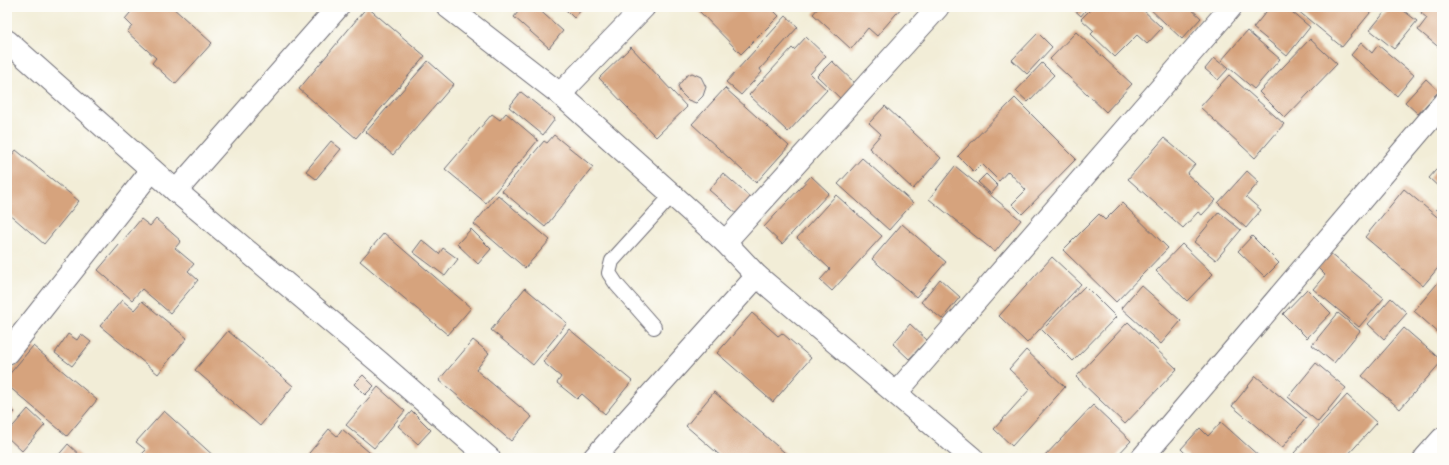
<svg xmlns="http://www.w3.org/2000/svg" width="1449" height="465" viewBox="0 0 1449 465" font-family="'Architects Daughter',sans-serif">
<rect width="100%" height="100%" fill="#fdfcf7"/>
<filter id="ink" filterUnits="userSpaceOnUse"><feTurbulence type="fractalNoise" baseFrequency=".025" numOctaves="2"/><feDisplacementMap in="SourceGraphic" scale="8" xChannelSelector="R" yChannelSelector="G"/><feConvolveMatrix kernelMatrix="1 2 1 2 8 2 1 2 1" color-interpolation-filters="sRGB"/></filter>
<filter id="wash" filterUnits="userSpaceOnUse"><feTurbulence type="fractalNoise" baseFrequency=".012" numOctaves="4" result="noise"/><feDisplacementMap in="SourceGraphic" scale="16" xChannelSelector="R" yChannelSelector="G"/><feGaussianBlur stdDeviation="0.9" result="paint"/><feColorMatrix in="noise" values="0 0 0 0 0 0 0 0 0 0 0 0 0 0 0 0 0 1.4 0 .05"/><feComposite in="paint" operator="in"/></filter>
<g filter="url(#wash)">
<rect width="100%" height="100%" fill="#f2edd7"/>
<g id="blocks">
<g fill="#d6a37d">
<path d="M135,7H172L212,43L175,84L152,63L156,58L127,32L132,26L125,19Z"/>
<path d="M367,7L425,56L356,138L299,89Z"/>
<path d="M522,7H536L563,31L549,48L514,17Z"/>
<path d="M563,7H584L574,18Z"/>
<path d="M695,7H770L779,16L741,54Z"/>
<path d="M819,7H902L877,36L868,28L851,49L813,14Z"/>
<path d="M1071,7H1088L1081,16Z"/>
<path d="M1093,7H1140L1162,28L1147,44L1137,35L1115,57L1091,34L1094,31L1081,19Z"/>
<path d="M1148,7H1189L1201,18L1182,39Z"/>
<path d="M1270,7H1286L1310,27L1287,56L1253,28Z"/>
<path d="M1300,7H1375L1342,47L1297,10Z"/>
<path d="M1389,7H1399L1417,21L1394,49L1370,30Z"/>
<path d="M1426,7H1442V50L1418,30L1427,18L1421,13Z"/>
<path d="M786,16L798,27L760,69L762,72L741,95L726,82Z"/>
<path d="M1247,31L1280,59L1254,89L1221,61Z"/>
<path d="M1076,32L1132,84L1106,112L1050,59Z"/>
<path d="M1038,33L1052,47L1027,74L1012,60Z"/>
<path d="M806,37L826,56L810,74L827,90L788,132L749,95L792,48L794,50Z"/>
<path d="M1310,39L1337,64L1285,118L1259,92Z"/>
<path d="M1361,43L1372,53L1378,45L1414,75L1397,96L1351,55Z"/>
<path d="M631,47L687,107L656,137L599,78Z"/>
<path d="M1214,58L1228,69L1218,80L1205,69Z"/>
<path d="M428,61L454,84L393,155L366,132Z"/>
<path d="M832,61L858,86L843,101L817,76Z"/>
<path d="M1042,63L1054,75L1028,102L1016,91Z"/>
<path d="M692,73L701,77L706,87L703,96L696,103L688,100L680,92L678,86L686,76Z"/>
<path d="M1229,75L1284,124L1255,158L1200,107Z"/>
<path d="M1426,79L1439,91L1418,114L1405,102Z"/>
<path d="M725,88L789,146L756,183L692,124Z"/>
<path d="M521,92L555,119L543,135L509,107Z"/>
<path d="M1015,98L1076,159L1022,214L1012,204L1026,190L1008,171L999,181L982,164L974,172L958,156Z"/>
<path d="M885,106L941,158L913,189L869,148L881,134L869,123Z"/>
<path d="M506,113L538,140L486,203L445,169L492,114L500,120Z"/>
<path d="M554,135L593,167L545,227L502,191L544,141L547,143Z"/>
<path d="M1164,138L1195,164L1187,174L1216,200L1202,215L1198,212L1183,228L1128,179Z"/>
<path d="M331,141L341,149L316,179L306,171Z"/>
<path d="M16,150L79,201L44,244L7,212V161Z"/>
<path d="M862,158L913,203L889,230L838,184Z"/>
<path d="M1442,163V190L1429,178Z"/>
<path d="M955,166L1021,220L995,252L929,199Z"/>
<path d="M1247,171L1259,182L1246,197L1261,210L1246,228L1218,203Z"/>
<path d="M723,173L752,199L738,215L709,190Z"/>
<path d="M986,174L998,186L991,194L978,182Z"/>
<path d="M811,176L829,193L782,244L764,227Z"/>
<path d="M1404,189L1442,221V263L1423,286L1365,237Z"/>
<path d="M498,195L550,240L525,268L474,224Z"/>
<path d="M836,195L882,236L832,291L820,280L830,269L797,238Z"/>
<path d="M1442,202V214L1436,209Z"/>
<path d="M1122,203L1168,248L1116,302L1063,250L1099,214L1105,220Z"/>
<path d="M1219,212L1241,230L1216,260L1194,242Z"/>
<path d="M141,219L150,226L156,219L181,241L175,248L194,264L188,271L198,280L170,313L142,289L132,300L98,270Z"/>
<path d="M902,224L946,262L916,297L872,259Z"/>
<path d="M471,229L491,249L478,264L457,244Z"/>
<path d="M384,233L471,308L448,335L360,261Z"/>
<path d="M1252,236L1279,263L1265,277L1238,251Z"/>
<path d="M422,240L439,254L443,248L458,259L445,276L413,252Z"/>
<path d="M1182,244L1213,274L1187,301L1156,271Z"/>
<path d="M1330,253L1384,298L1359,327L1313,289L1325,275L1318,268Z"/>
<path d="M1052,257L1081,284L1027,343L999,316Z"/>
<path d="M1442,278V336L1414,311Z"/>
<path d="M940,279L960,297L942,319L921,302Z"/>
<path d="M1141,285L1181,321L1161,344L1121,308Z"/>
<path d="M1085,286L1116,317L1073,361L1042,330Z"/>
<path d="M525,288L567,323L533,365L491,330Z"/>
<path d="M1307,289L1331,313L1307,338L1283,314Z"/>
<path d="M1391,298L1407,313L1384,339L1368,324Z"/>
<path d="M122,300L134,310L142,301L187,338L158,374L100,326Z"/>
<path d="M752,313L778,336L782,333L811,358L773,402L717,353Z"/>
<path d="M1338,313L1360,331L1334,363L1312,345Z"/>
<path d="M1128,322L1177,369L1125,424L1076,377Z"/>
<path d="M910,324L927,340L909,359L893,344Z"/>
<path d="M1404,328L1442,361L1400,409L1362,376Z"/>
<path d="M569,329L632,381L605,414L582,394L577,399L557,383L561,377L543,362Z"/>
<path d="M228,331L293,386L260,426L195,370Z"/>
<path d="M68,334L77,340L81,334L91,342L72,366L55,353Z"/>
<path d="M473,340L489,353L476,370L532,417L511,441L439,380Z"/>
<path d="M33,346L97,400L67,436L7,385V377Z"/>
<path d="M1026,350L1065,387L1012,446L994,429L1030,389L1009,369Z"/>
<path d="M1316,363L1346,388L1318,422L1288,397Z"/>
<path d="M363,375L374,386L365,395L354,384Z"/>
<path d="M1256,376L1306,418L1282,448L1232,406Z"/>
<path d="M378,387L405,411L374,448L346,425Z"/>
<path d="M714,392L791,458H723L686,426Z"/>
<path d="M1347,395L1377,423L1345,458H1299L1294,453Z"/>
<path d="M7,405L15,412L7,420Z"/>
<path d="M1093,405L1131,441L1115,458H1043Z"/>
<path d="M28,409L45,425L22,451L7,437V433Z"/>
<path d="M164,411L216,458H142L140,456L146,450L136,442Z"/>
<path d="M412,411L431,430L418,444L398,426Z"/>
<path d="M1221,422L1261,458H1190L1181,449L1200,428L1208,436Z"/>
<path d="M329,429L337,436L342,429L376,458H305Z"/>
<path d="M68,444L83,458H56Z"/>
</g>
</g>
</g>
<g filter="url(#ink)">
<use href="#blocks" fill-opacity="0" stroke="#6b6972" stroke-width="1"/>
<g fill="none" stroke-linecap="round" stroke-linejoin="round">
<g stroke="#6b6972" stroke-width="16">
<path id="lane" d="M654,327L617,285L609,273L612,261L672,195"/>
</g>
<g stroke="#6b6972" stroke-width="24">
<g id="street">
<path d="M448,7L560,94L725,242L757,276L972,458"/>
<path d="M7,41L176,191L379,362L489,458"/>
<path d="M560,94L644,7"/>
<path d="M176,191L338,7"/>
<path d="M725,242L938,7"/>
<path d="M7,353L152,170"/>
<path d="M896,393L1231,7"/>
<path d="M594,458L757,276"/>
<path d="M1142,458L1442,105"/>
<path d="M1425,458L1442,439"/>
</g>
</g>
<use href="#lane" stroke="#fff" stroke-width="14"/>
<use href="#street" stroke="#fff" stroke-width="22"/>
</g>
</g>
<rect width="1449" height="465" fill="none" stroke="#fdfcf7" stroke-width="24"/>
</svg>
